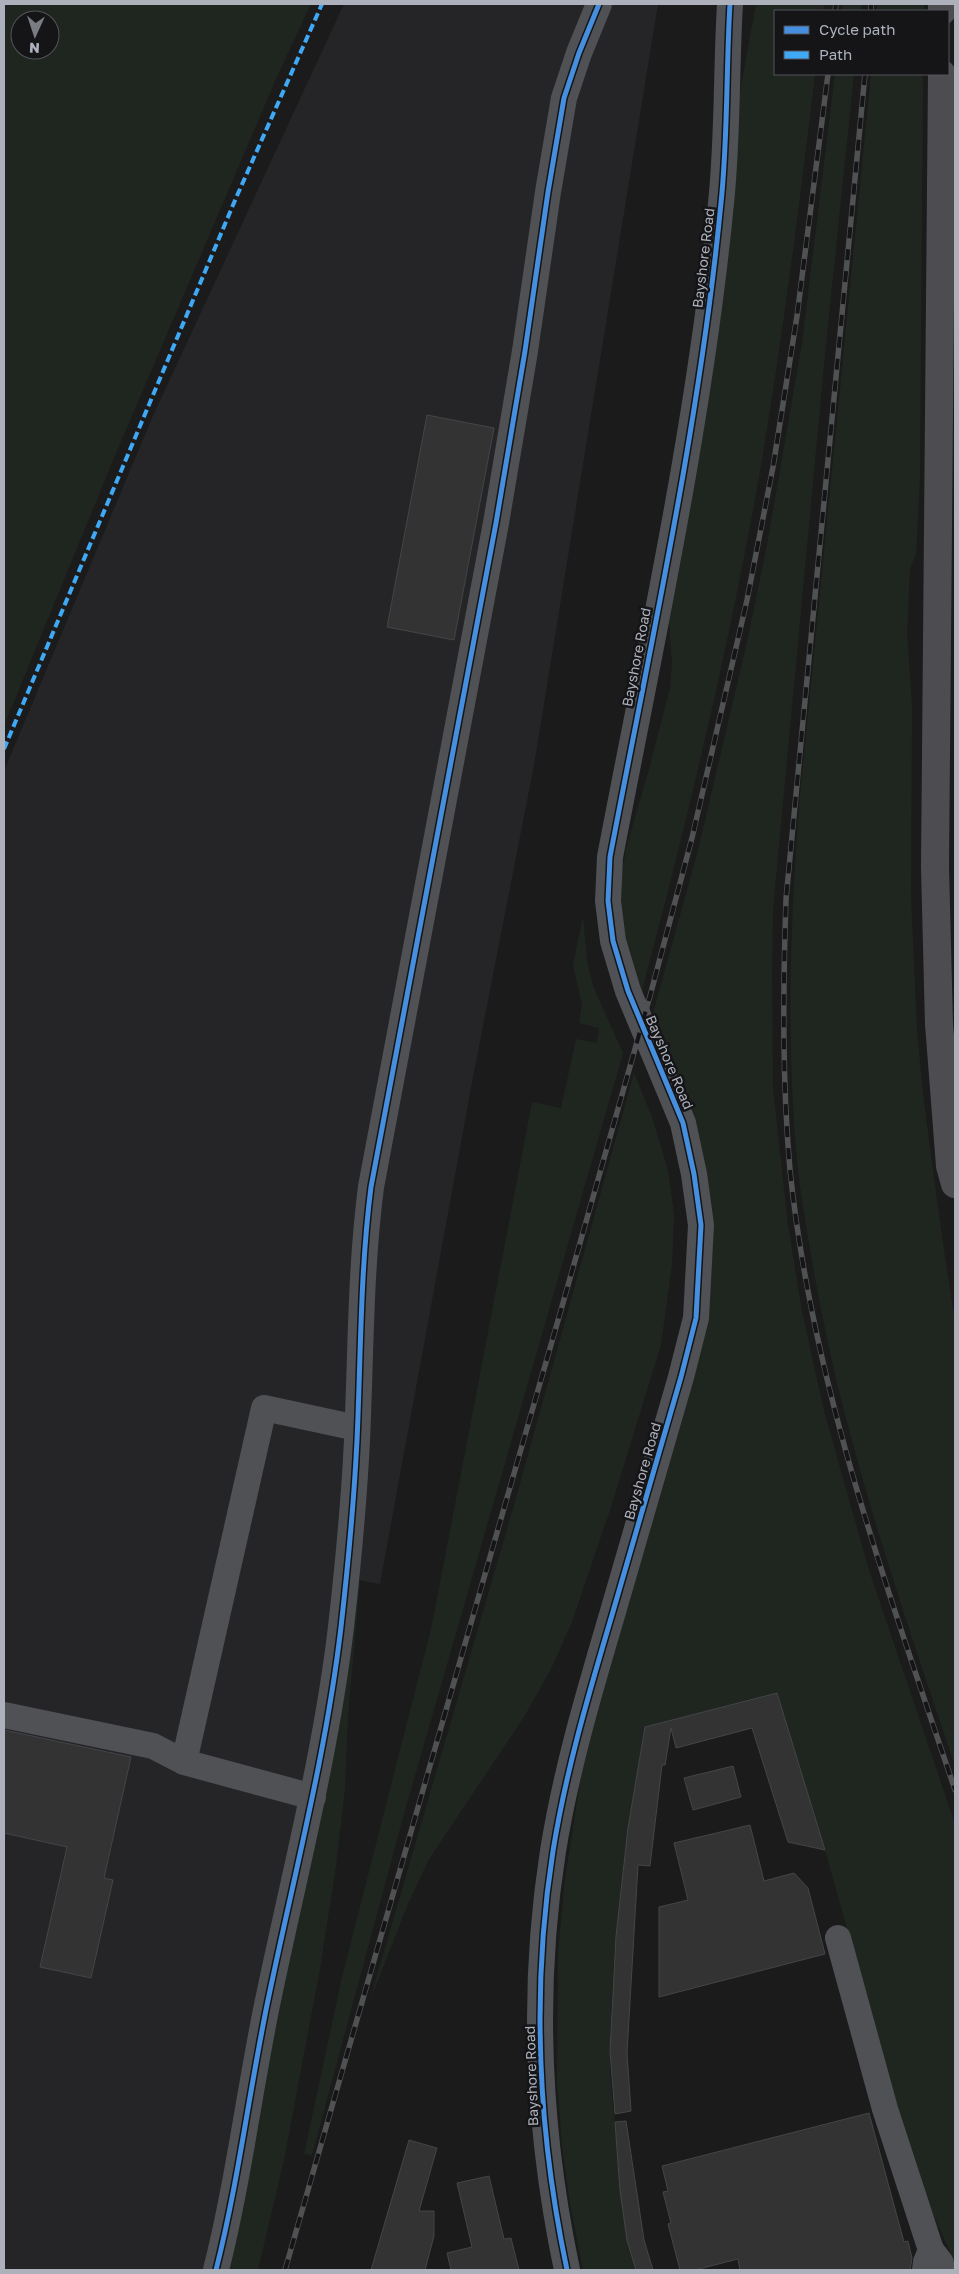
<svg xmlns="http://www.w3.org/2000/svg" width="959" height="2274" viewBox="0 0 959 2274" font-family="'Golos Text',sans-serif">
<rect width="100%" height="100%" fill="#1b1b1c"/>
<path fill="#252528" d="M344,4H658L534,765L473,1077L380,1584L358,1580L224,2270H4V771L152,418Z"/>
<g fill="#1f2620" fill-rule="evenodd">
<path d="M4,4H311L276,79L114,458L4,726ZM20,20H50V50H20Z"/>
<path d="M756,4H824L823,11H775V74H815C799,208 782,343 759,477C728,652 686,826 640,998L626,950L619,891L626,848L649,769L670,688L672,662L668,610L739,97Z"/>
<path d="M843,4H861V11H842Z"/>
<rect x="877" y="4" width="47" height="7"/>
<path d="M835,74H854L825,354L778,856L773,910L772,975L773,1089L788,1225L802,1311L824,1411L869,1570L955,1824V2262L933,2215H927L825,1850L777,1693L645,1727C625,1833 612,1942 610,2049C609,2078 614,2108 616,2136C620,2182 624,2226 636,2270H583L570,2204L562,2145L557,2082L558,1952L565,1879L585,1749L705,1294L652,1017L698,850L747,642L767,545L802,343Z"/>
<path d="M871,74H923L920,475L916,554L910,568L907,632L912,706L911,897L917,1031L924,1102L942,1237L955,1322V1766C901,1605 845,1445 815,1278C809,1242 802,1206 798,1171C786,1049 790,927 799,806Z"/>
<path d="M583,916L587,961L593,986L623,1053L404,1814L312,2155L304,2154L342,1977L432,1625L532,1102L561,1108L576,1039L597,1043L599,1028L579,1023L582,1005L573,965Z"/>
<path d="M634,1073L652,1117L668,1170L674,1214L672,1264L661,1345L611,1507L572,1622L551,1669L524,1717L429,1859L408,1904L369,2003L514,1505Z"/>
<path d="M357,1580L360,1582L348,1716L345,1789L336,1866L320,1969L284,2160L258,2270H224Z"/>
</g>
<g fill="#333334" stroke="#444548">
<path d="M427,415L494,428L454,640L387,627Z"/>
<path d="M777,1693L825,1850L788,1842L752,1728L676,1748L671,1728L665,1765H662L650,1866L638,1865L627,2053L631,2111L615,2114L610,2051L616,1936L628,1828L645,1727Z"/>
<path d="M4,1730L131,1757L104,1878L113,1880L91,1978L40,1967L67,1847L4,1833Z"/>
<path d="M733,1766L741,1797L693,1810L684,1778Z"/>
<path d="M750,1825L764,1881L794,1873L808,1888L825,1954L659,1997V1907L688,1900L674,1843Z"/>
<path d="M869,2113L904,2242L908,2241L912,2258L910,2270H740L738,2259L695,2270H680L668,2224L671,2223L663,2192L668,2191L662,2166Z"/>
<path d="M626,2121L644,2240L653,2270H636L627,2240L620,2190L615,2122Z"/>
<path d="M409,2140L437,2148L419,2211H434V2236L425,2270H371Z"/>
<path d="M489,2176L504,2239L511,2238L519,2270H451L447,2253L472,2247L457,2183Z"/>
</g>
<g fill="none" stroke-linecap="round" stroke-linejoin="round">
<g stroke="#4f5155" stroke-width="26">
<path d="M4,1715L153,1746L184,1762"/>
<path d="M313,1797L184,1762L264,1408L357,1428"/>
<path d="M838,1938L885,2109L931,2250"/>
<path d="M216,2270C238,2183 249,2093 267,2005C293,1879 326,1755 341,1627C348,1565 354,1502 357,1440C361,1354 360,1273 371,1187L496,523L525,351L548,192L564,98L579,53L599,4"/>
<path d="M567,2270C538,2132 531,1991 553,1851C566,1770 589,1693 612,1615C635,1536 658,1457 681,1377L696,1318L701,1225L694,1174L683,1123L628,991L613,941L608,901L610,857C651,642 700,421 721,203C728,137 726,70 730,4"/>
<path d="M925,2270L926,2262L931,2250L941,2263V2270"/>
</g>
<g stroke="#4d4d51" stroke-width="28">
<path d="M942,11V4"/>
<path d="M942,74L935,867L939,1024L950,1166L955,1184"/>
</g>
<g stroke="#505153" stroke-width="5.5">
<g id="rail">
<path d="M835,11L836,4"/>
<path d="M871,11V4"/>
<path d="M865,74L786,899C783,990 782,1080 790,1170C812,1384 887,1587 955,1790"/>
<path d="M285,2270L561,1310L650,996L692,838L747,600L773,467L797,316L828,74"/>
</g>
</g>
<use href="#rail" stroke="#151518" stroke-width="4" stroke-dasharray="11" stroke-linecap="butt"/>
<path stroke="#3fa9f5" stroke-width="4" stroke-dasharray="8 4" stroke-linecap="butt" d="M4,749L236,198L322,4"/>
<g stroke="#151518" stroke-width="8">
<g id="cycleway">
<path d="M216,2270C238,2183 249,2093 267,2005C293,1879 326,1755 341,1627C348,1565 354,1502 357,1440C361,1354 360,1273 371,1187L496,523L525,351L548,192L564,98L579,53L599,4"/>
<path d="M567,2270C538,2132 531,1991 553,1851C566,1770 589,1693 612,1615C635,1536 658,1457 681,1377L696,1318L701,1225L694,1174L683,1123L628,991L613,941L608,901L610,857C651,642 700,421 721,203C728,137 726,70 730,4"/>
</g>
</g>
<use href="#cycleway" stroke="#468fdf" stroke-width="5"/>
</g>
<g text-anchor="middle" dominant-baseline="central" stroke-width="5" stroke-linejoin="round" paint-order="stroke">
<g font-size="14" fill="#adb1bc" stroke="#151518">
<text transform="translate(703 258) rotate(-83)">Bayshore Road</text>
<text transform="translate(636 657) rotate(-79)">Bayshore Road</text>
<text transform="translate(670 1062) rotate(67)">Bayshore Road</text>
<text transform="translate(642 1471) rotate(-74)">Bayshore Road</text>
<text transform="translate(531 2076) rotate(-92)">Bayshore Road</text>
</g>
</g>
<rect width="959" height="2274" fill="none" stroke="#adb1bc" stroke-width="10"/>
<rect x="774" y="10" width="175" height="65" fill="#151518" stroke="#52535a"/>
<rect x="784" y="26" width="25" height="8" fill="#468fdf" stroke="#52535a"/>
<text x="819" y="35" font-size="15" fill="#adb1bc">Cycle path</text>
<rect x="784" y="51" width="25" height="8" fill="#3fa9f5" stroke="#52535a"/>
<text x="819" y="60" font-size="15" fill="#adb1bc">Path</text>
<g transform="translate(35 35) rotate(183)"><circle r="24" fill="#151518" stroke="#52535a"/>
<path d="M0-4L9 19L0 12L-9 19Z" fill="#7a7c84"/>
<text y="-8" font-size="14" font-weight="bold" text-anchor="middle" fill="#adb1bc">N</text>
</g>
</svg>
